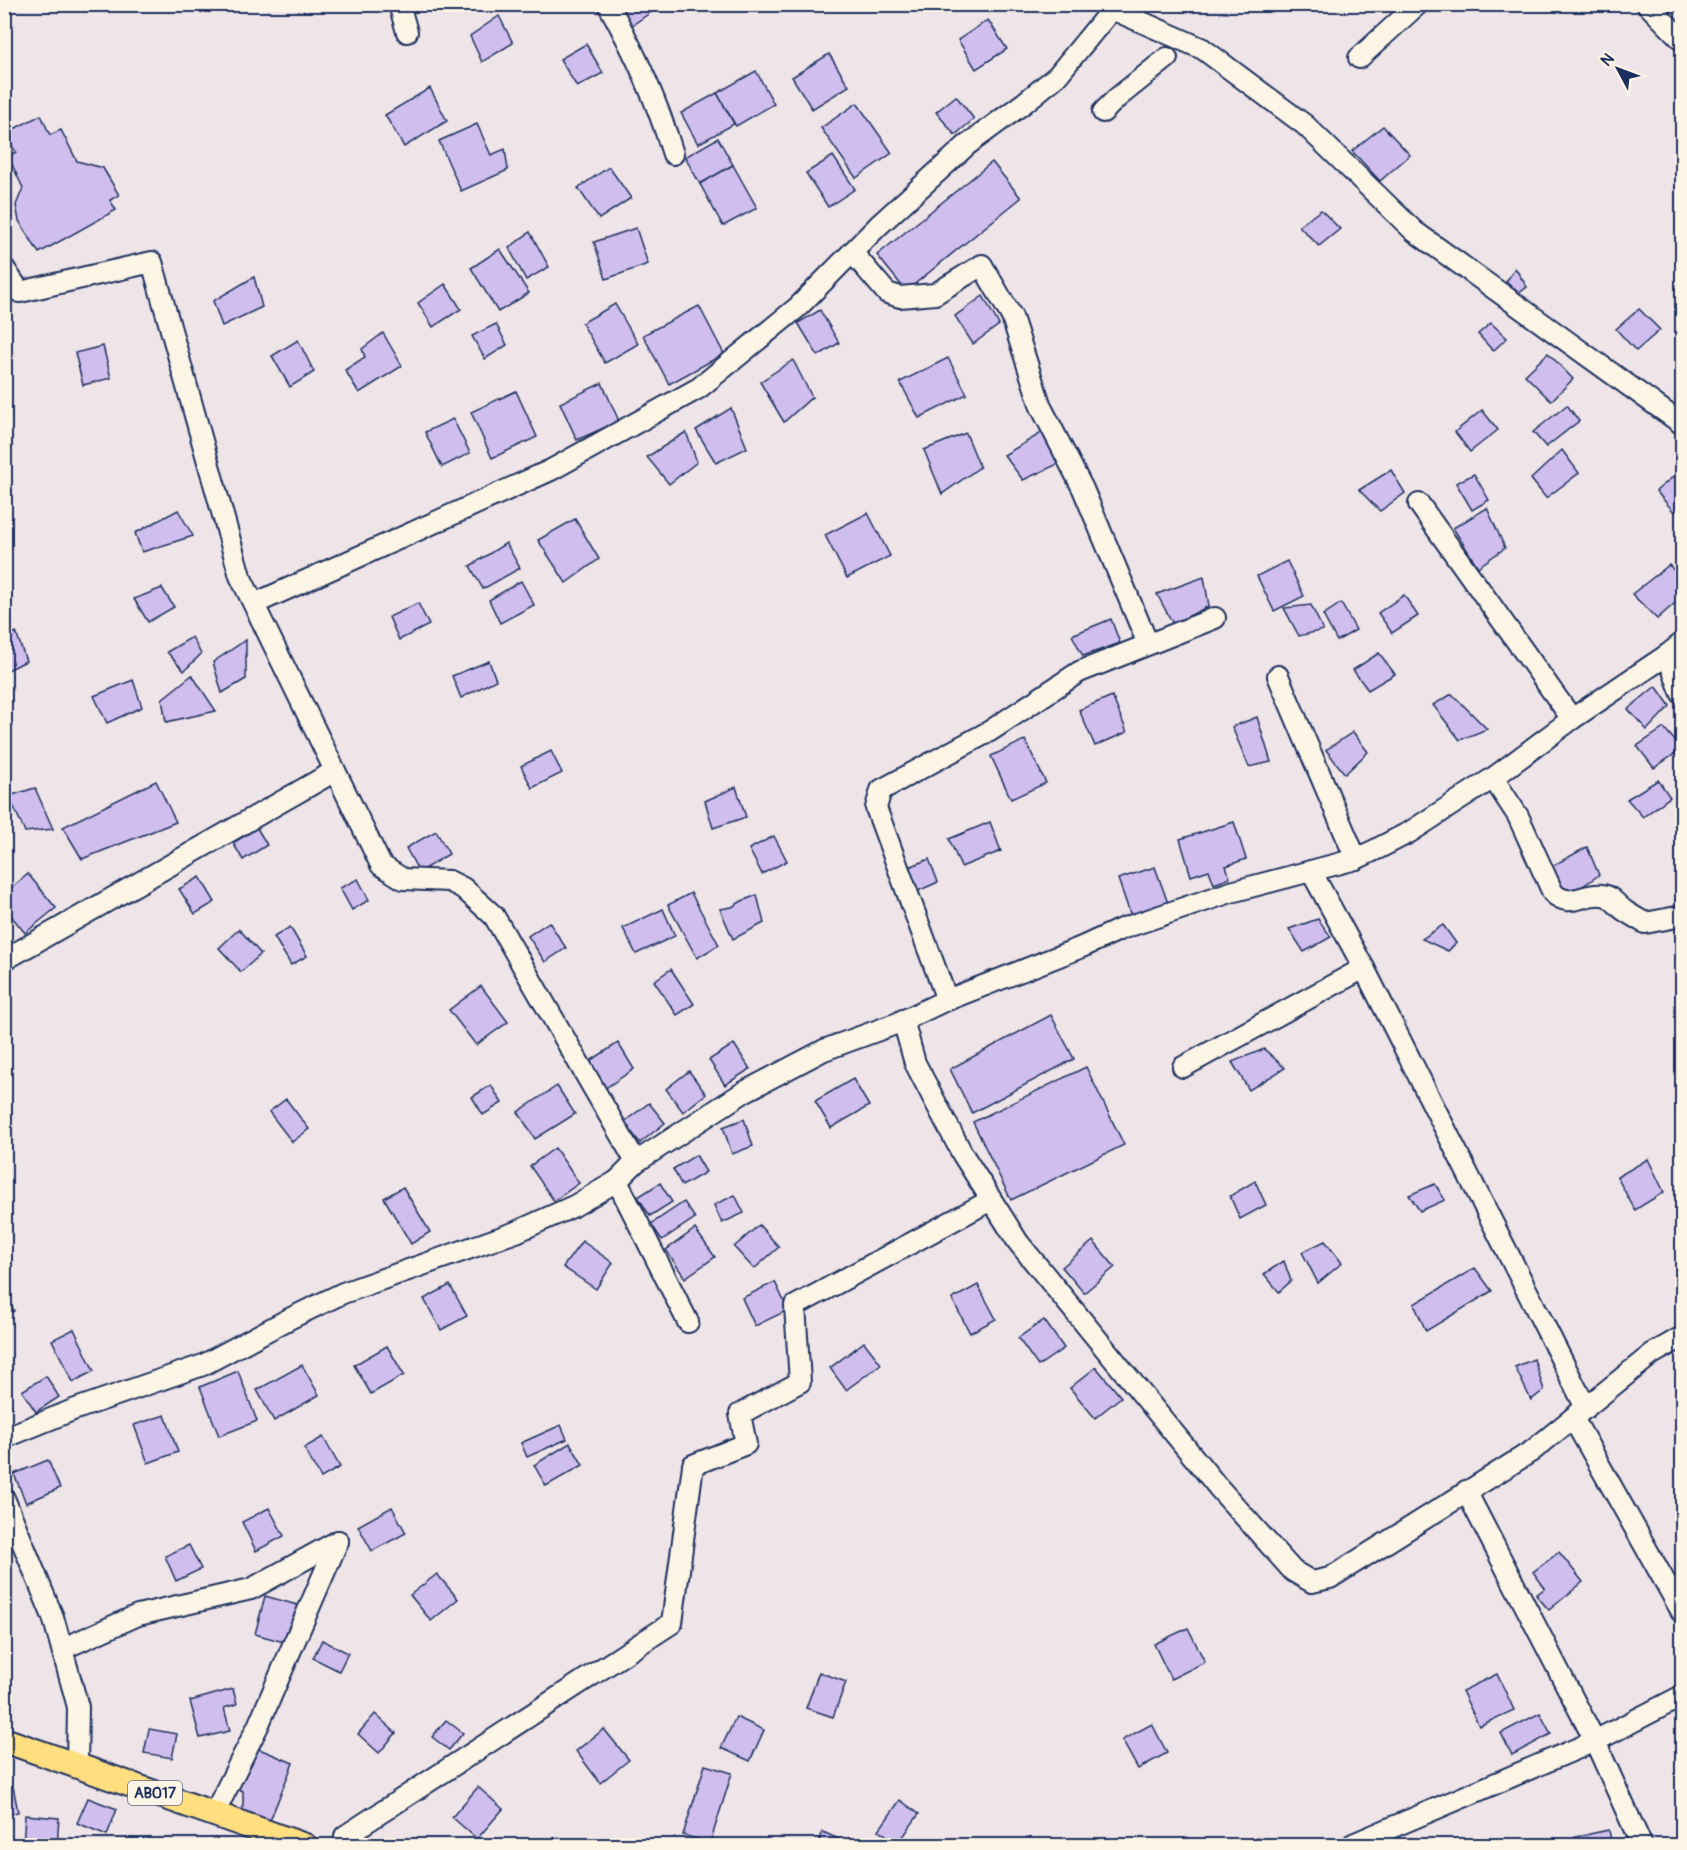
<svg xmlns="http://www.w3.org/2000/svg" width="1687" height="1850" viewBox="0 0 1687 1850" font-family="Pangolin,sans-serif">
<rect width="100%" height="100%" fill="#efe4e8"/>
<filter id="ink" filterUnits="userSpaceOnUse"><feTurbulence type="fractalNoise" baseFrequency=".0167" numOctaves="2"/><feDisplacementMap in="SourceGraphic" scale="12" xChannelSelector="R" yChannelSelector="G"/><feConvolveMatrix kernelMatrix="1 2 1 2 8 2 1 2 1" color-interpolation-filters="sRGB"/></filter>
<g filter="url(#ink)">
<g fill="#d0beee" stroke="#1b2f5e" stroke-width="1.5">
<path d="M609,4H659L660,6L625,30Z"/>
<path d="M499,16L513,43L482,62L470,36Z"/>
<path d="M988,20L1007,49L976,69L958,40Z"/>
<path d="M586,44L603,73L577,87L560,59Z"/>
<path d="M829,54L849,86L812,109L792,77Z"/>
<path d="M756,71L774,104L736,126L717,93Z"/>
<path d="M430,88L447,121L404,147L385,115Z"/>
<path d="M717,93L734,124L698,144L681,113Z"/>
<path d="M956,96L974,119L955,135L936,112Z"/>
<path d="M857,103L892,153L856,178L821,128Z"/>
<path d="M41,115L50,135L61,130L77,161L103,168L119,195L110,200L116,210L39,253L19,221L16,205L23,188L8,156L16,152L4,134Z"/>
<path d="M477,124L491,155L505,149L508,170L461,191L439,141Z"/>
<path d="M1383,126L1410,155L1380,181L1352,151Z"/>
<path d="M718,138L733,165L700,184L685,157Z"/>
<path d="M833,156L855,189L828,207L806,173Z"/>
<path d="M992,162L1021,198L906,291L877,255Z"/>
<path d="M733,165L757,208L723,226L700,184Z"/>
<path d="M609,167L631,198L599,219L578,188Z"/>
<path d="M1321,210L1340,229L1319,246L1299,226Z"/>
<path d="M636,228L648,264L606,279L594,242Z"/>
<path d="M530,232L549,267L526,280L509,248Z"/>
<path d="M500,249L529,293L498,312L471,268Z"/>
<path d="M1515,268L1527,287L1519,293L1506,282Z"/>
<path d="M254,277L262,307L222,326L213,301Z"/>
<path d="M445,284L461,309L433,327L418,303Z"/>
<path d="M983,296L999,325L973,344L955,316Z"/>
<path d="M615,304L638,344L605,363L582,323Z"/>
<path d="M699,306L724,354L669,384L643,335Z"/>
<path d="M1639,309L1660,330L1636,351L1616,329Z"/>
<path d="M820,310L839,343L818,356L798,323Z"/>
<path d="M1491,323L1507,338L1493,351L1478,334Z"/>
<path d="M496,324L507,345L485,359L472,336Z"/>
<path d="M383,333L402,366L359,393L345,370L365,357L362,349Z"/>
<path d="M298,340L314,372L290,387L272,356Z"/>
<path d="M103,346L111,378L83,385L75,353Z"/>
<path d="M1548,353L1573,379L1551,401L1525,375Z"/>
<path d="M948,358L967,394L919,418L900,382Z"/>
<path d="M793,360L812,397L784,422L760,382Z"/>
<path d="M602,383L619,421L577,440L560,403Z"/>
<path d="M516,391L537,437L492,458L471,412Z"/>
<path d="M1567,405L1579,421L1546,447L1533,432Z"/>
<path d="M731,408L747,448L716,463L696,430Z"/>
<path d="M1482,410L1498,430L1470,452L1455,432Z"/>
<path d="M453,419L470,453L442,467L425,432Z"/>
<path d="M686,432L697,462L669,484L647,457Z"/>
<path d="M1043,432L1058,464L1023,480L1004,455Z"/>
<path d="M966,433L980,467L942,494L924,450Z"/>
<path d="M1562,450L1579,473L1546,498L1531,479Z"/>
<path d="M1391,470L1405,493L1380,511L1359,490Z"/>
<path d="M1680,471L1682,474V506L1674,512L1656,491Z"/>
<path d="M1474,474L1489,500L1472,510L1456,483Z"/>
<path d="M1487,508L1505,548L1478,567L1453,528Z"/>
<path d="M178,510L193,536L142,552L135,533Z"/>
<path d="M868,513L890,556L847,578L825,535Z"/>
<path d="M575,519L599,559L566,583L538,540Z"/>
<path d="M506,543L520,568L483,589L470,566Z"/>
<path d="M1287,561L1304,596L1274,611L1257,576Z"/>
<path d="M1669,565L1682,579V597L1657,619L1632,594Z"/>
<path d="M1204,577L1209,606L1173,624L1157,594Z"/>
<path d="M521,581L534,605L500,623L489,600Z"/>
<path d="M162,588L174,607L148,622L134,599Z"/>
<path d="M1404,595L1418,616L1392,633L1378,613Z"/>
<path d="M418,603L429,625L399,640L389,617Z"/>
<path d="M1341,603L1356,630L1337,641L1323,615Z"/>
<path d="M1311,605L1323,630L1299,636L1284,608Z"/>
<path d="M1111,619L1120,643L1083,656L1072,635Z"/>
<path d="M16,632L26,661L4,672V639Z"/>
<path d="M192,637L201,654L184,671L167,652Z"/>
<path d="M246,640V679L222,693L213,662Z"/>
<path d="M1379,653L1395,674L1368,690L1353,670Z"/>
<path d="M489,661L496,680L461,698L452,676Z"/>
<path d="M192,675L216,711L166,722L162,699Z"/>
<path d="M133,680L142,707L107,723L94,696Z"/>
<path d="M1656,686L1670,706L1647,730L1628,709Z"/>
<path d="M1452,694L1487,729L1460,740L1433,705Z"/>
<path d="M1112,696L1127,732L1095,746L1079,710Z"/>
<path d="M1257,717L1271,762L1249,767L1232,727Z"/>
<path d="M1664,728L1682,749L1654,768L1637,746Z"/>
<path d="M1353,732L1368,752L1345,774L1326,750Z"/>
<path d="M1025,740L1046,783L1011,799L991,756Z"/>
<path d="M551,751L562,773L532,788L521,766Z"/>
<path d="M1658,780L1670,797L1643,817L1627,799Z"/>
<path d="M156,781L176,822L82,859L63,827Z"/>
<path d="M736,787L746,817L713,828L705,801Z"/>
<path d="M35,788L53,829L25,832L9,796Z"/>
<path d="M990,822L1001,851L961,867L949,839Z"/>
<path d="M1234,822L1246,859L1226,866L1230,878L1214,884L1209,870L1191,876L1180,839Z"/>
<path d="M257,828L267,845L243,860L233,843Z"/>
<path d="M436,831L449,854L419,872L406,848Z"/>
<path d="M774,836L787,861L762,874L749,849Z"/>
<path d="M1587,847L1599,875L1565,898L1550,867Z"/>
<path d="M929,859L938,882L916,892L907,868Z"/>
<path d="M1155,867L1169,906L1132,919L1118,879Z"/>
<path d="M28,874L56,908L25,933L4,907V894Z"/>
<path d="M200,877L215,902L195,914L179,889Z"/>
<path d="M358,879L369,900L352,910L340,888Z"/>
<path d="M691,893L719,945L697,958L668,905Z"/>
<path d="M757,895L764,923L733,939L720,909L732,907L742,901Z"/>
<path d="M663,909L675,936L636,954L623,928Z"/>
<path d="M1318,919L1331,937L1304,952L1289,929Z"/>
<path d="M549,922L566,948L545,962L528,936Z"/>
<path d="M1443,925L1456,943L1448,951L1422,939Z"/>
<path d="M290,927L307,956L291,965L274,937Z"/>
<path d="M239,929L261,954L241,972L219,948Z"/>
<path d="M671,969L694,1004L677,1015L654,981Z"/>
<path d="M481,986L508,1022L476,1045L449,1010Z"/>
<path d="M1051,1015L1074,1059L972,1113L950,1069Z"/>
<path d="M618,1043L634,1069L604,1089L587,1063Z"/>
<path d="M734,1044L750,1069L725,1085L709,1060Z"/>
<path d="M1264,1049L1285,1068L1249,1090L1232,1062Z"/>
<path d="M1086,1067L1124,1145L1011,1200L973,1122Z"/>
<path d="M689,1071L706,1094L683,1112L666,1089Z"/>
<path d="M853,1079L869,1106L831,1128L815,1101Z"/>
<path d="M491,1085L502,1103L483,1115L472,1097Z"/>
<path d="M557,1086L575,1114L535,1139L518,1112Z"/>
<path d="M286,1099L309,1129L292,1142L269,1112Z"/>
<path d="M649,1103L665,1123L640,1143L624,1122Z"/>
<path d="M744,1119L753,1146L732,1154L723,1127Z"/>
<path d="M555,1148L579,1183L554,1201L530,1166Z"/>
<path d="M696,1155L706,1172L682,1186L673,1169Z"/>
<path d="M1648,1159L1664,1192L1635,1210L1617,1177Z"/>
<path d="M1255,1181L1266,1205L1240,1219L1230,1196Z"/>
<path d="M660,1183L672,1202L650,1216L638,1197Z"/>
<path d="M1435,1184L1445,1200L1420,1211L1409,1195Z"/>
<path d="M403,1187L430,1232L411,1244L384,1198Z"/>
<path d="M735,1195L744,1213L722,1223L714,1205Z"/>
<path d="M684,1202L695,1218L662,1240L651,1224Z"/>
<path d="M759,1225L779,1247L754,1269L734,1247Z"/>
<path d="M695,1229L715,1257L685,1278L666,1250Z"/>
<path d="M582,1241L613,1263L596,1289L563,1267Z"/>
<path d="M1093,1241L1115,1267L1084,1293L1062,1267Z"/>
<path d="M1325,1241L1342,1263L1318,1283L1302,1252Z"/>
<path d="M1284,1261L1291,1281L1279,1292L1264,1274Z"/>
<path d="M1475,1268L1492,1291L1426,1331L1414,1304Z"/>
<path d="M775,1282L788,1310L755,1326L742,1298Z"/>
<path d="M450,1285L467,1316L441,1330L424,1299Z"/>
<path d="M978,1285L996,1319L970,1333L952,1299Z"/>
<path d="M4,1294L14,1311L4,1316Z"/>
<path d="M1044,1320L1064,1348L1038,1366L1018,1338Z"/>
<path d="M74,1329L94,1371L73,1382L52,1340Z"/>
<path d="M864,1342L881,1364L846,1390L830,1368Z"/>
<path d="M387,1346L404,1375L371,1394L354,1365Z"/>
<path d="M1534,1359L1544,1390L1531,1400L1515,1367Z"/>
<path d="M302,1365L319,1395L274,1421L257,1390Z"/>
<path d="M1096,1367L1121,1397L1095,1418L1070,1388Z"/>
<path d="M238,1371L257,1421L219,1436L200,1387Z"/>
<path d="M46,1376L59,1397L36,1412L22,1391Z"/>
<path d="M165,1415L178,1452L148,1463L134,1425Z"/>
<path d="M561,1425L567,1439L527,1457L521,1443Z"/>
<path d="M323,1437L340,1467L321,1478L304,1448Z"/>
<path d="M570,1443L583,1465L546,1486L534,1465Z"/>
<path d="M48,1460L60,1488L26,1503L14,1474Z"/>
<path d="M392,1507L406,1533L372,1551L358,1526Z"/>
<path d="M269,1508L284,1536L256,1551L242,1522Z"/>
<path d="M189,1545L201,1569L176,1581L165,1556Z"/>
<path d="M1559,1552L1583,1582L1549,1610L1536,1595L1545,1588L1533,1572Z"/>
<path d="M437,1574L458,1599L431,1621L410,1595Z"/>
<path d="M265,1596L301,1606L291,1644L255,1634Z"/>
<path d="M1188,1628L1205,1662L1171,1679L1154,1644Z"/>
<path d="M322,1640L348,1653L339,1671L313,1658Z"/>
<path d="M819,1672L846,1682L833,1717L806,1708Z"/>
<path d="M1497,1674L1514,1710L1479,1726L1462,1691Z"/>
<path d="M233,1689L237,1704L224,1708L230,1731L200,1738L190,1701Z"/>
<path d="M1540,1713L1551,1734L1512,1755L1501,1733Z"/>
<path d="M375,1714L396,1733L379,1753L358,1734Z"/>
<path d="M736,1717L764,1730L750,1761L721,1748Z"/>
<path d="M446,1720L463,1733L449,1750L432,1737Z"/>
<path d="M1152,1724L1167,1753L1138,1769L1122,1740Z"/>
<path d="M149,1729L177,1734L172,1758L144,1753Z"/>
<path d="M604,1729L629,1760L600,1783L576,1751Z"/>
<path d="M252,1746L293,1763L269,1823L243,1813V1791L235,1788Z"/>
<path d="M705,1765L732,1773L710,1843L683,1835Z"/>
<path d="M13,1786L18,1812L4,1815V1788Z"/>
<path d="M478,1787L503,1809L477,1839L452,1817Z"/>
<path d="M88,1798L117,1809L107,1835L77,1823Z"/>
<path d="M900,1800L919,1814L898,1844L879,1830Z"/>
<path d="M25,1815L59,1818L57,1846H23Z"/>
<path d="M1609,1830L1612,1846H1576L1575,1837Z"/>
<path d="M823,1832L854,1846H817Z"/>
</g>
<g fill="none" stroke-linecap="round" stroke-linejoin="round">
<g stroke="#1b2f5e" stroke-width="24">
<g id="minor">
<path d="M399,4L407,32"/>
<path d="M608,4C635,52 657,101 673,154"/>
<path d="M1107,4L1112,9L1203,49L1305,125L1414,231L1682,424"/>
<path d="M1647,4L1682,40"/>
<path d="M1359,58L1418,4"/>
<path d="M1103,112L1117,98L1167,58"/>
<path d="M852,252L887,293L900,297L935,294L982,265L1012,317L1041,407L1083,489L1148,644"/>
<path d="M4,268L20,292L152,262L240,576L381,865L403,879L449,881L463,888L494,916L636,1162"/>
<path d="M1419,504L1572,719"/>
<path d="M254,604L551,470L699,388L798,307L879,225L967,145L1024,103L1057,76L1112,9"/>
<path d="M1667,655L1682,694"/>
<path d="M1278,676L1356,859"/>
<path d="M1493,778L1518,816L1553,893C1570,909 1583,893 1602,895C1611,895 1617,906 1625,911C1631,915 1638,919 1645,923L1682,916"/>
<path d="M1311,871L1364,968L1586,1408"/>
<path d="M4,960L335,771"/>
<path d="M947,1000L876,808L881,790L990,731L1079,672L1215,618"/>
<path d="M903,1020L915,1063L963,1155L1018,1242L1218,1487L1293,1571L1312,1582L1330,1578L1532,1451L1652,1354L1682,1337"/>
<path d="M1183,1067L1364,968"/>
<path d="M617,1181L688,1322"/>
<path d="M1573,1418L1682,1612"/>
<path d="M4,1438L73,1410L203,1365L289,1319L343,1293L516,1232L574,1206L617,1181L636,1162L744,1092L824,1050L898,1023L942,1002L1082,947L1121,929L1231,892L1356,859L1377,849L1410,832L1493,778L1572,719L1667,655L1682,643"/>
<path d="M1466,1491L1595,1741L1682,1696"/>
<path d="M4,1498L53,1617L62,1649L78,1707L77,1766"/>
<path d="M62,1649L138,1615L251,1589L338,1541"/>
<path d="M214,1814L258,1726L338,1541"/>
<path d="M345,1836L672,1623L693,1465L746,1444L740,1414L800,1382L795,1306L991,1200"/>
<path d="M1353,1844L1595,1741L1642,1846"/>
</g>
</g>
<g stroke="#1b2f5e" stroke-width="28">
<path id="major" d="M4,1740L305,1846"/>
</g>
<use href="#minor" stroke="#fcf5e5" stroke-width="20"/>
<use href="#major" stroke="#fedf80" stroke-width="24"/>
</g>
</g>
<g text-anchor="middle" dominant-baseline="central" stroke-width="4.5" stroke-linejoin="round" paint-order="stroke">
<rect fill="#fcf5e5" stroke="#5e6a86" stroke-width="1.5" x="128" y="1781" width="54" height="24" rx="4.5"/>
<g font-size="15" font-weight="bold" fill="#1b2f5e">
<text x="155" y="1793">AB017</text>
</g>
</g>
<rect width="1687" height="1850" fill="none" stroke="#fcf5e5" stroke-width="24"/>
<rect x="12" y="12" width="1663" height="1826" fill="none" stroke="#1b2f5e" stroke-width="2" filter="url(#ink)"/>
<g transform="translate(1618 69) rotate(311)" stroke="#fcf5e5" stroke-width="4.5" paint-order="stroke">
<path d="M0-4.5L10 22L0 15L-10 22Z" fill="#1b2f5e"/>
<text y="-9" font-size="16" font-weight="bold" text-anchor="middle" fill="#1b2f5e">N</text>
</g>
</svg>
